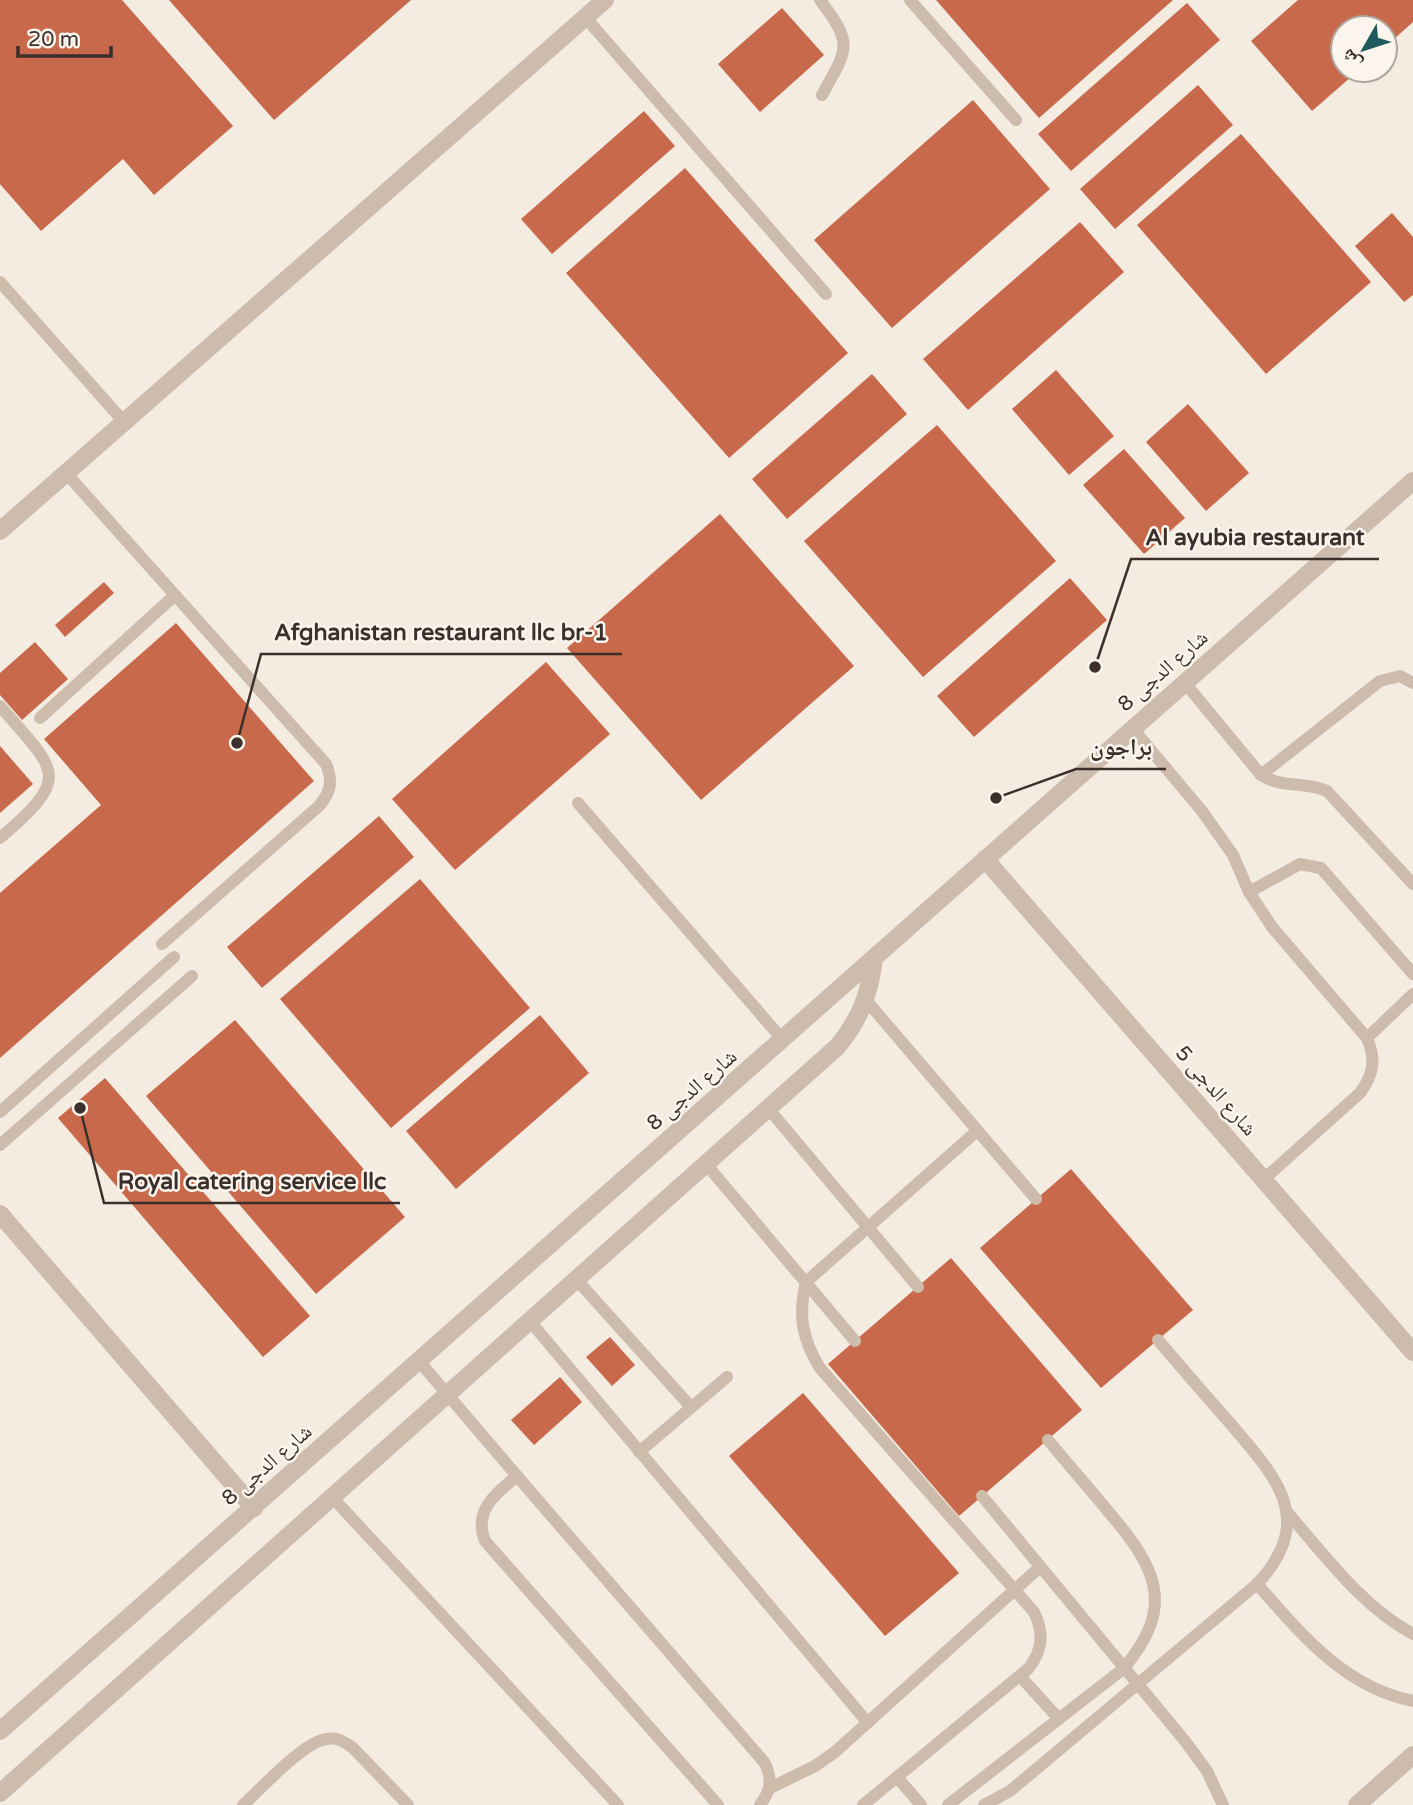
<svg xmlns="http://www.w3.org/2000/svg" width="1413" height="1805" viewBox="0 0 1413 1805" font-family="'Varela Round','Noto Naskh Arabic',sans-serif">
<rect width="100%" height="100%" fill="#f4ebe1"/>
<g fill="#c8694b">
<path d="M0,0H122L233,126L154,195L123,159L41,231L0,184Z"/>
<path d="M169,0H411L274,120Z"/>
<path d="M936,0H1173L1039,118Z"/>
<path d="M1298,0H1413V22L1385,47V28H1343V70H1359L1312,111L1251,41Z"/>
<path d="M1187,3L1220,40L1071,171L1038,134Z"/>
<path d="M782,8L824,55L760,112L718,64Z"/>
<path d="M1198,85L1233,125L1115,229L1080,189Z"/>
<path d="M973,100L1050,189L892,328L814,240Z"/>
<path d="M644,111L675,146L552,254L521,219Z"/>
<path d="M1241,134L1371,282L1266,374L1137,225Z"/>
<path d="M685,168L848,353L729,458L566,273Z"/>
<path d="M1392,213L1413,237V295L1404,302L1355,246Z"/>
<path d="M1080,222L1124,272L968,410L923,359Z"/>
<path d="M1056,370L1114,436L1069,475L1012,409Z"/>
<path d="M872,374L907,414L787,519L752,479Z"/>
<path d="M1188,404L1249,473L1206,511L1146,442Z"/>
<path d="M937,425L1056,561L923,677L804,541Z"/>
<path d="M1124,449L1185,518L1144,554L1083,485Z"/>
<path d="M720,514L854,666L701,800L567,648Z"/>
<path d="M1070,578L1107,620L974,737L937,696Z"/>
<path d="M104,582L114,593L65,637L55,625Z"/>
<path d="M176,623L314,781L0,1058V893L101,805L44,739Z"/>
<path d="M35,642L68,679L22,720L0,695V673Z"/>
<path d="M546,662L610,734L455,870L392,799Z"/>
<path d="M0,746L33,784L0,813Z"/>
<path d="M379,816L414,857L262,988L227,947Z"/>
<path d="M420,879L530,1008L391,1128L280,999Z"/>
<path d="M540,1015L589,1073L456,1189L406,1131Z"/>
<path d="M235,1020L405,1217L316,1294L146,1096Z"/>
<path d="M105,1078L310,1316L263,1357L58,1118Z"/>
<path d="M1071,1169L1193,1310L1101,1388L980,1248Z"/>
<path d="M951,1258L1082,1410L959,1516L828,1364Z"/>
<path d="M610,1337L635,1365L612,1386L586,1357Z"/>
<path d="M560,1377L582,1402L534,1445L511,1420Z"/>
<path d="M803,1393L959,1573L885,1636L729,1456Z"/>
</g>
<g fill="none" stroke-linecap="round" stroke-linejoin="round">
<g stroke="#cdbbac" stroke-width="12">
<path d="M820,0C854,45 848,48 822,95"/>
<path d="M910,0L1016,120"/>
<path d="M585,17L826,294"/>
<path d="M0,282L124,422"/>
<path d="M66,473L326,764C333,781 331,792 319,806L162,944"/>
<path d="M1185,683L1261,775"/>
<path d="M1413,683L1400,676L1380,681L1261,775C1283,789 1305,781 1327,791L1413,884"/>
<path d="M0,706C57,772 73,776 0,838"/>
<path d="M40,718L175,595"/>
<path d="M1133,729L1202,811L1233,855L1249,892L1272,927L1367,1038C1376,1059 1374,1074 1360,1093L1263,1180"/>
<path d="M578,803L783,1040"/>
<path d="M1249,892L1300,864L1321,868L1413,974"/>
<path d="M866,1000L1036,1199"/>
<path d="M1367,1038L1413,994"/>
<path d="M768,1108L918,1287"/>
<path d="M0,1112L174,957"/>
<path d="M0,1145L192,976"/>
<path d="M706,1164L855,1341"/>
<path d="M576,1279L691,1407"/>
<path d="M529,1320L868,1723"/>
<path d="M419,1361L517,1476"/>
<path d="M639,1452L727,1377"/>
<path d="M982,1496L1185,1741L1207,1771L1223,1805"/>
<path d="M332,1497L618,1805"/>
<path d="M1286,1511C1324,1554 1361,1606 1413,1634"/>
<path d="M1257,1584C1301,1634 1344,1687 1413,1701"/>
<path d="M1020,1676L1059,1719"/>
<path d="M897,1777L921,1805"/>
<path d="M770,1788L815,1766L835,1752L1040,1567"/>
<path d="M243,1805C261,1789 304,1741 327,1739C337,1737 345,1742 353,1748L408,1805"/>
<path d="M718,1805L485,1541C473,1511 495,1494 517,1476L764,1762C773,1778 771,1791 760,1805"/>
<path d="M863,1805L1029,1668C1043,1649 1044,1633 1034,1612L820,1368C802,1339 798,1315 806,1282L977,1131"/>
<path d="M948,1805L1123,1669C1178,1605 1155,1566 1107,1510C1087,1486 1067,1463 1048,1440"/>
<path d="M984,1805L1010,1791L1257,1584C1318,1519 1275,1476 1229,1422C1205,1395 1181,1367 1158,1340"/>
</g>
<g stroke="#cdbbac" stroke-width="18">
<path d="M0,531L605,0"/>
<path d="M985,859L1413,1352"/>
<path d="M0,1214L254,1508"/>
<path d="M0,1731L1413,481"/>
<path d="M0,1793L837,1047C860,1020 870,993 874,958"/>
</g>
<path stroke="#cdbbac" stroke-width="18" d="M1357,1805L1413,1755"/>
</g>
<g text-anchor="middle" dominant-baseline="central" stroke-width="5" stroke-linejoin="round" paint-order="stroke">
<g font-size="21" fill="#3b302b" stroke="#fbf5ee">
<text transform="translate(1163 671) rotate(-41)">شارع الدجى 8</text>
<text transform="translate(692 1090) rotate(-41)">شارع الدجى 8</text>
<text transform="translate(1216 1091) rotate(49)">شارع الدجى 5</text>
<text transform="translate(267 1465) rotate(-41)">شارع الدجى 8</text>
</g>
</g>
<path fill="none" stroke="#3b302b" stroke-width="2.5" d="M1095 667L1131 559H1379M237 743L261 654H622M996 798L1076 769H1166M80 1108L104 1203H400"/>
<g fill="#3b302b" stroke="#fbf5ee" stroke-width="2.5">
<circle cx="1095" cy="667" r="7"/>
<circle cx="237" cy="743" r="7"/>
<circle cx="996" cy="798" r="7"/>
<circle cx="80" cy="1108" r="7"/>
</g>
<g font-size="23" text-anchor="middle" font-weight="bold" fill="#3b302b" stroke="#fbf5ee" stroke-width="5" stroke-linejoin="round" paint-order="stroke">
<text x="1255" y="545">Al ayubia restaurant</text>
<text x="441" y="640">Afghanistan restaurant llc br-1</text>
<text x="1121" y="755">براجون</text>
<text x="252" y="1189">Royal catering service llc</text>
</g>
<g transform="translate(1364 49) rotate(231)"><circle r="33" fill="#fbf5ee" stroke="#aea6a0" stroke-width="2"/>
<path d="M0-5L12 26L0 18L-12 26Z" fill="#1f5a5e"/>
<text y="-10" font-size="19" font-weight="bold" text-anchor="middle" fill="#3b302b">ش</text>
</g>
<path d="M18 46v10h93v-10" fill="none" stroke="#3b302b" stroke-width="3.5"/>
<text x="28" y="46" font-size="21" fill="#3b302b" stroke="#fbf5ee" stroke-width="5" paint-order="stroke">20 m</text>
</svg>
